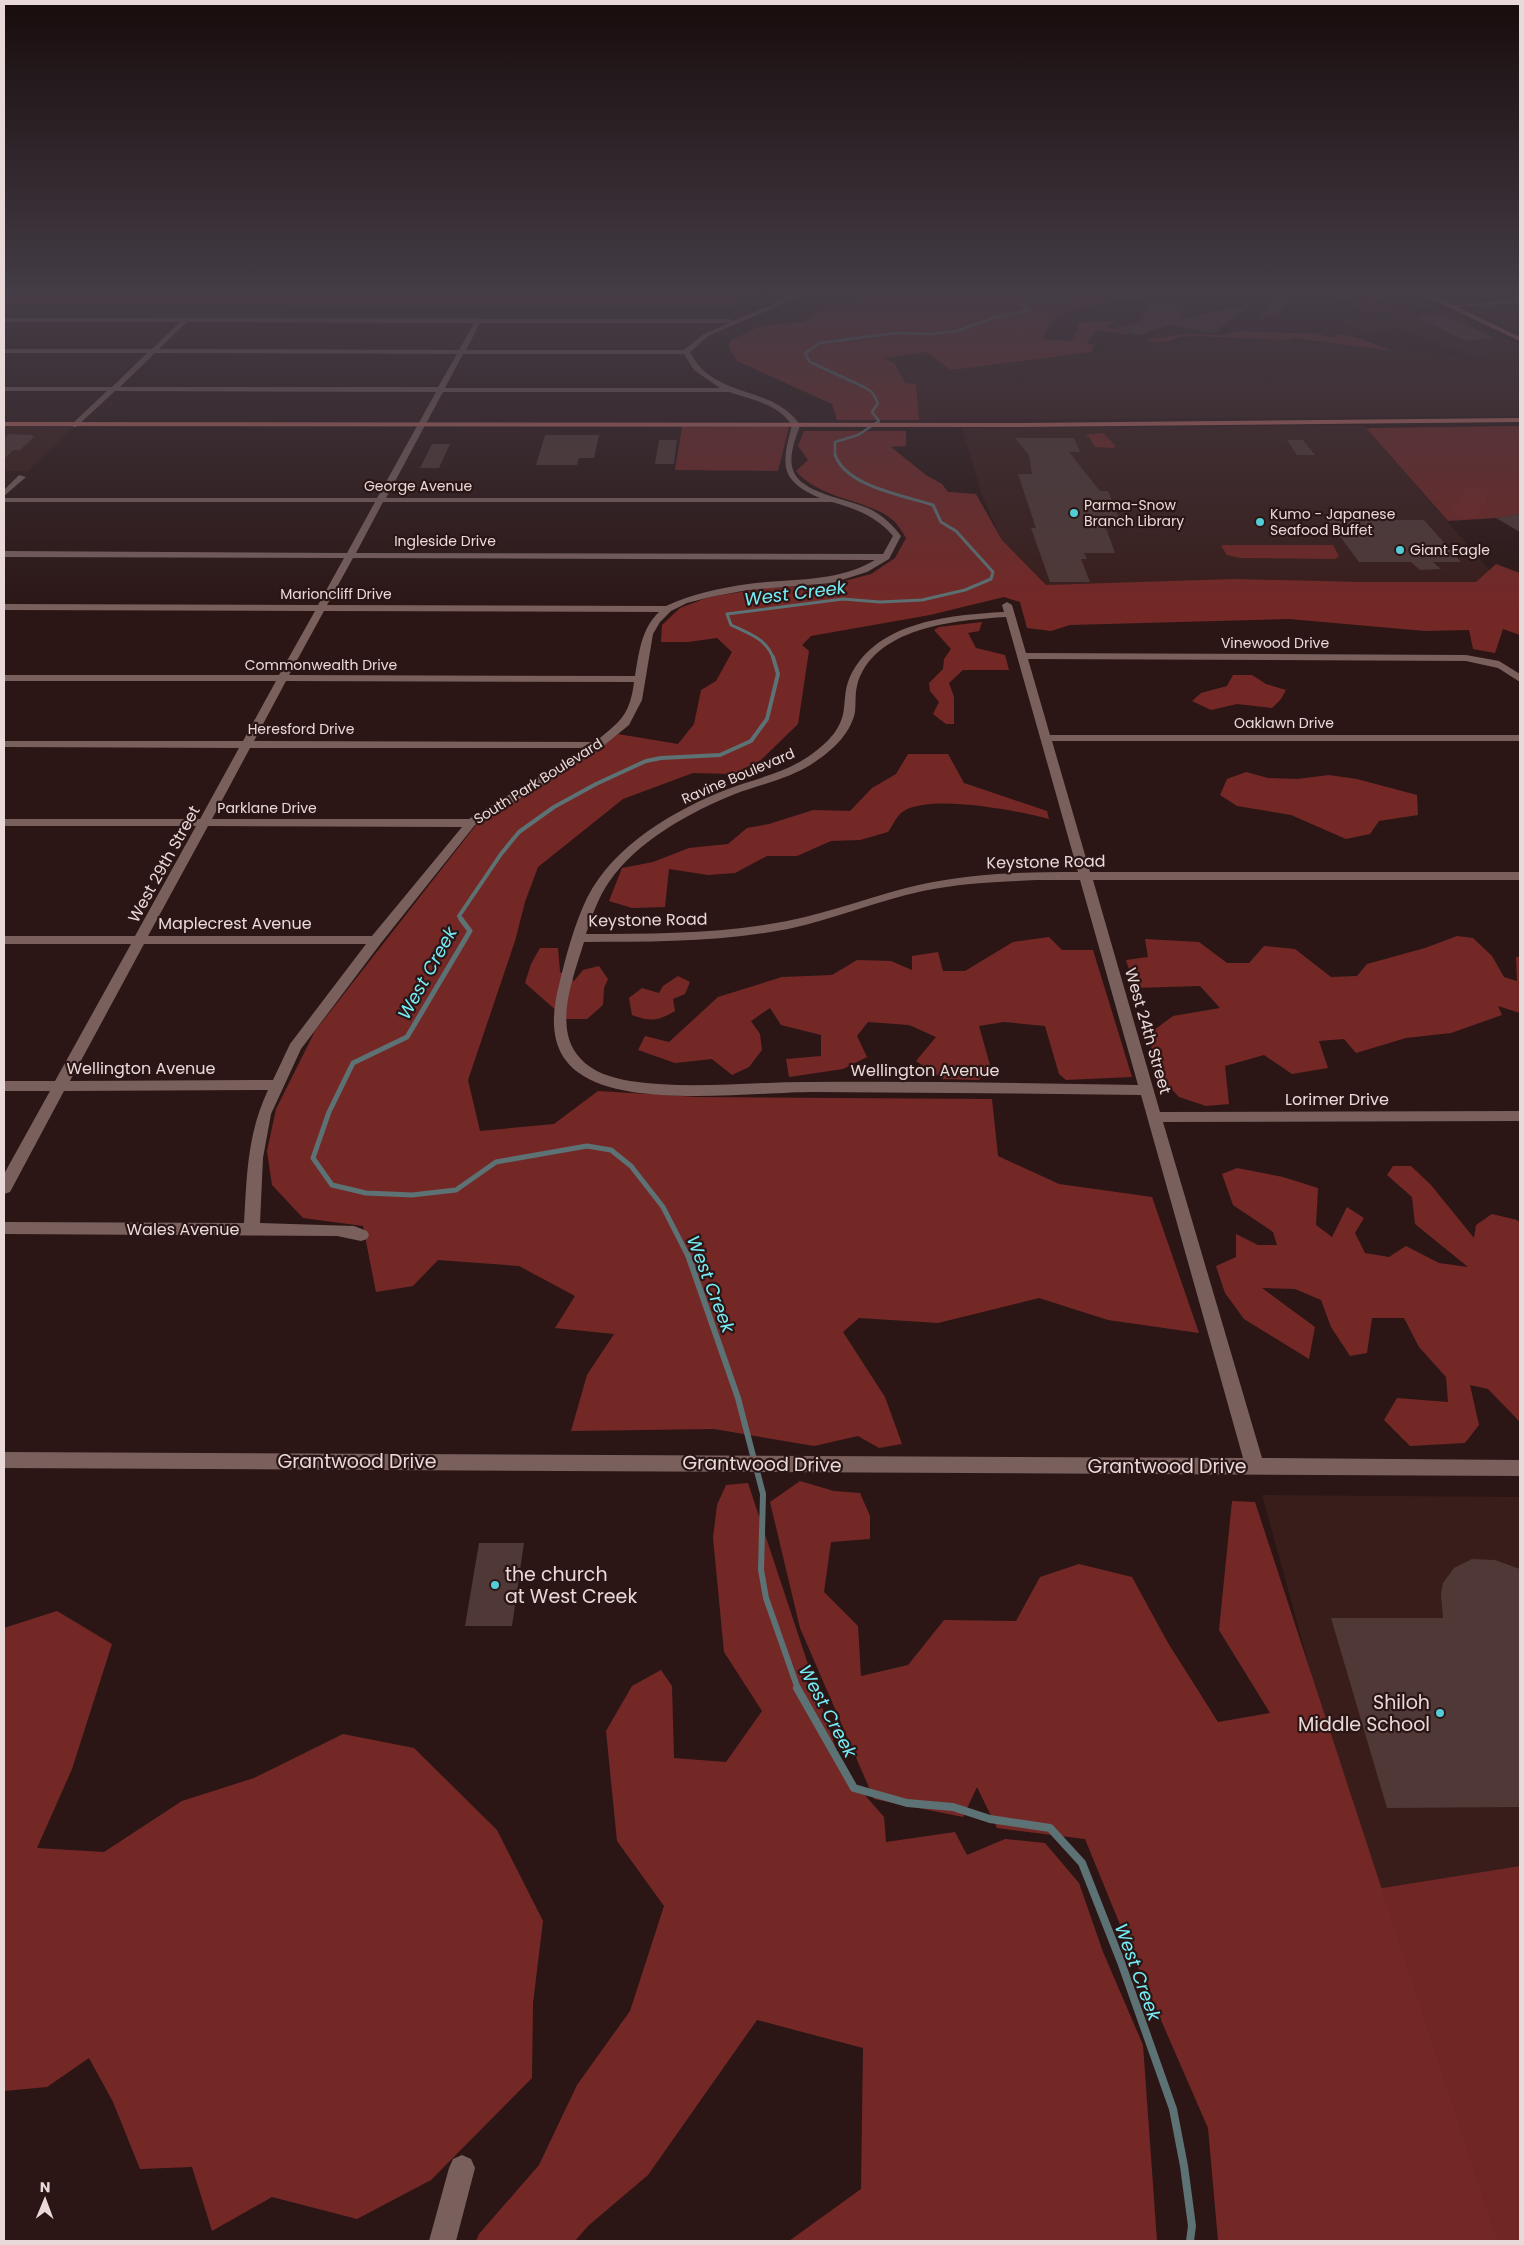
<svg xmlns="http://www.w3.org/2000/svg" width="1524" height="2245" viewBox="0 0 1524 2245" font-family="Poppins,sans-serif">
<rect width="100%" height="100%" fill="#2b1615"/>
<g fill="#381d1a">
<path d="M1379,296H1415L1427,301V304L1388,309L1371,300L1383,299Z"/>
<path d="M1520,304V333L1468,308L1471,307Z"/>
<path d="M1441,311L1484,331L1478,332L1489,331L1520,345V416L910,420L881,358L927,352L951,370L1167,343L1252,336L1490,360L1471,357L1428,337H1421L1401,328L1364,331L1351,328L1345,324L1346,320Z"/>
<path d="M4,424L76,425L28,471H4Z"/>
<path d="M1363,425L1502,584L1046,585L1002,540L982,496L962,428Z"/>
<path d="M1262,1495L1520,1497V2241H1467Z"/>
</g>
<g fill="#702624">
<path d="M1427,301L1436,306L1366,313L1348,304L1374,302L1388,309L1424,305L1427,304Z"/>
<path d="M1520,426V514L1496,518L1448,521L1366,428Z"/>
<path d="M682,427H789L778,471L675,470Z"/>
<path d="M1103,433L1116,446L1114,448L1095,447L1089,437L1085,435Z"/>
<path d="M1224,545H1333L1339,556L1335,559L1240,558L1227,555L1221,546Z"/>
<path d="M1520,1866V2241H1467L1370,1890Z"/>
</g>
<g fill="#742826">
<path d="M4,296H738L736,306L4,304Z"/>
<path d="M859,296H1149C1130,299 1072,306 1058,317C1051,321 1046,332 1042,339L1071,341L1077,331L1078,323L1114,321L1116,322L1105,326L1130,333L1123,334L1097,330L1086,343L1095,345L1092,352L951,370L927,352L882,358L894,363L905,383L916,384L919,420H837L832,404L737,361L729,348L730,341L760,326L803,322L829,304L849,301Z"/>
<path d="M1335,296H1386V298L1376,300V302L1351,303Z"/>
<path d="M1238,331L1320,334L1331,338L1339,337L1336,334L1352,336L1393,351L1293,338L1288,340L1194,336L1180,337L1165,342H1148V339L1183,334L1224,335Z"/>
<path d="M804,431H906V446L891,447L926,475L942,484L948,492L976,494L1002,540L1046,585L1234,579L1359,582H1476L1496,564L1520,573V635L1503,629L1495,653L1473,649L1469,630L1425,631L1289,619L1070,625L1051,631L1027,628L1020,602L1004,597L930,615L811,636L802,645L809,651L798,724L761,760L733,774L693,773L623,799L538,867L525,902L515,941L468,1080L480,1131L554,1124L598,1091L697,1097L992,1099L998,1156L1059,1184L1152,1197L1199,1333L1108,1320L1039,1298L938,1323L859,1318L843,1332L885,1397L902,1444L879,1448L858,1436L814,1446L714,1429L571,1431L587,1375L614,1334L555,1328L575,1296L519,1266L438,1260L413,1286L376,1292L363,1226L303,1218L272,1185L267,1151L276,1109L315,1031L476,825L563,773L618,734L678,744L694,724L701,690L716,681L732,652L717,638L688,642H661L662,625L680,608L709,597L766,588L833,584L871,574L895,558L906,538C903,533 899,527 895,522C871,499 821,501 796,471L808,460L798,446Z"/>
<path d="M1477,487L1488,491L1485,504L1474,518H1459L1447,507L1459,504L1464,489Z"/>
<path d="M982,622L979,631L968,633L976,648L1005,655L1009,670H963L949,683L954,697V724H946L933,714L939,702L930,691L929,683L943,669L944,659L951,649L934,630L939,627Z"/>
<path d="M1233,675H1252L1266,684L1286,690L1281,699L1272,708L1237,704L1211,710L1192,701L1201,693L1227,686Z"/>
<path d="M908,754H948L964,783L1047,811L1049,819C1020,811 925,792 901,813C896,817 892,827 888,832L860,840L831,841L797,856H767L735,873L708,875L669,869L665,907L632,908L609,901L622,868L653,862L689,848L728,844L747,828L769,824L813,810L850,811L872,788L896,774Z"/>
<path d="M1246,772L1268,778L1297,779L1329,775L1357,779L1417,795L1418,815L1379,821L1370,834L1346,839L1291,815L1237,806L1220,795L1227,779Z"/>
<path d="M1457,936L1473,938L1492,956L1504,977L1517,981L1516,957H1520V1013L1498,1006L1502,1015L1451,1033L1406,1038L1356,1053L1344,1039L1319,1041L1328,1068L1292,1074L1264,1055L1225,1066L1229,1104L1206,1106L1179,1097L1154,1071L1150,1033L1173,1016L1220,1008L1200,986L1135,988L1126,960L1148,957L1145,939L1199,942L1227,963H1249L1264,946L1295,949L1331,977L1357,976L1367,964L1425,948Z"/>
<path d="M1049,937L1062,950H1093L1132,1077L1066,1080L1059,1074L1045,1026L1004,1022L979,1026L990,1065L979,1080L943,1079L916,1061L936,1037L909,1025L868,1022L857,1036L867,1057L843,1069L789,1077L786,1059L821,1056V1035L781,1025L770,1008L751,1021L760,1034L762,1050L749,1067L732,1075L712,1059L675,1063L638,1050L645,1036L669,1042L718,997L782,977L832,975L857,960L891,961L912,970V956L938,952L943,971H965L1013,942Z"/>
<path d="M540,948H558L560,972L574,981L583,970L599,966L608,979L604,988L603,1005L587,1019H566L525,983L531,964Z"/>
<path d="M678,976L690,982L685,994L673,999L675,1011C658,1021 651,1022 632,1015L629,998L642,988L659,993L663,986Z"/>
<path d="M1393,1166H1411L1431,1185L1474,1238L1476,1225L1492,1214L1517,1220L1520,1223V1422L1488,1389L1470,1385L1479,1425L1465,1443L1410,1446L1384,1420L1397,1398L1448,1402L1446,1377L1419,1347L1404,1318H1372L1367,1353L1350,1356L1331,1327L1321,1300L1295,1289L1262,1288L1315,1327L1309,1359L1244,1319L1225,1293L1216,1266L1236,1257V1234L1258,1245H1277L1273,1232L1233,1205L1222,1174L1237,1168L1283,1177L1318,1188L1316,1225L1332,1237L1347,1207L1364,1218L1355,1233L1365,1253L1389,1257L1406,1246L1439,1263L1468,1267L1415,1224L1412,1197L1387,1175Z"/>
<path d="M800,1481L834,1491L860,1493L870,1516V1539L831,1542L824,1592L858,1626L861,1676L908,1665L944,1620L1016,1621L1040,1577L1079,1564L1132,1577L1168,1643L1218,1722L1270,1713L1219,1630L1232,1501L1255,1502L1497,2241H1218L1208,2128L1130,1949L1085,1839L997,1828L977,1787L963,1817L874,1799L800,1628L770,1502Z"/>
<path d="M748,1483L843,1770L884,1817L886,1842L955,1832L967,1855L1005,1839L1045,1843L1079,1883L1103,1952L1143,2045L1157,2241H789L861,2189L863,2048L757,2020L648,2175L588,2226L575,2241H476L479,2234L539,2165L577,2085L630,2011L664,1906L617,1841L606,1731L632,1686L661,1670L672,1686L674,1758L726,1762L762,1711L724,1652L713,1538L717,1505L726,1485Z"/>
<path d="M57,1611L112,1644L72,1769L37,1848L104,1852L182,1801L254,1778L343,1734L414,1748L497,1830L543,1921L533,2003L532,2078L431,2180L357,2219L272,2197L212,2231L192,2167L140,2169L113,2102L89,2058L47,2087L4,2091V1628Z"/>
</g>
<g fill="none" stroke-linecap="round" stroke-linejoin="round">
<path stroke="#5d7274" stroke-width="2.5" d="M835,455V442L858,435L879,421L872,412L878,403L872,392L864,387L810,362L805,353L820,343L896,333L931,334L957,331L993,318L1030,310L1022,306C1037,299 1053,304 1064,296"/>
<path stroke="#5d7274" stroke-width="3" d="M773,658C767,639 748,633 731,625L727,614L843,599L880,602L922,600L965,590L991,579L993,572L956,531L941,522L933,505C905,496 844,486 835,454"/>
<path stroke="#5d7274" stroke-width="4" d="M462,920L459,916L501,854L519,832L554,807L596,784L646,761L661,758L720,755L751,741L767,719L778,674L773,657"/>
<path stroke="#5d7274" stroke-width="5" d="M461,919L470,931L407,1037L353,1063L329,1112L313,1158L332,1185L366,1193L412,1195L456,1190L496,1162L587,1146L611,1150L631,1166L663,1207L688,1256"/>
<path stroke="#5d7274" stroke-width="6" d="M688,1255L738,1398L763,1494L761,1570L766,1598L798,1689"/>
<path stroke="#5d7274" stroke-width="8" d="M797,1688L854,1788L907,1803L953,1807L990,1819L1050,1828L1082,1863L1121,1962L1173,2109L1184,2166L1192,2226L1190,2241"/>
</g>
<g fill="#4f3836">
<path d="M1274,296H1290L1280,313L1260,318Z"/>
<path d="M1151,300L1186,303L1179,320L1253,303L1214,333L1169,325L1139,335L1117,328L1141,321Z"/>
<path d="M1440,314L1468,326L1495,338L1467,341L1416,317Z"/>
<path d="M9,434L33,435L32,436H35L20,450H13L4,459V439Z"/>
<path d="M545,435H599L594,458H579L577,465H536Z"/>
<path d="M1015,438H1074L1080,452H1069L1100,491H1108L1123,528H1106L1115,553H1084L1087,559H1081L1090,582H1050L1031,528H1036L1018,474H1032L1029,455Z"/>
<path d="M659,440H677L674,464H655Z"/>
<path d="M1287,440H1303L1315,455H1297Z"/>
<path d="M432,444H450L439,468H420Z"/>
<path d="M1520,514V532L1496,518Z"/>
<path d="M1325,516H1379L1383,520H1424L1461,562H1433L1441,569L1420,570L1411,562H1359Z"/>
<path d="M479,1543H524L512,1626H465Z"/>
<path d="M1472,1559L1495,1560L1520,1569V1807L1387,1808L1331,1618H1443L1441,1594L1443,1583L1454,1568Z"/>
</g>
<g fill="none" stroke-linecap="round" stroke-linejoin="round">
<g fill="#79605d" fill-rule="evenodd">
<path d="M787,296H793L790,301L708,336L690,352C714,400 772,384 800,425C796,438 788,456 793,470C801,494 849,499 870,509C882,515 893,525 901,536L889,559L867,572L832,583L748,590L710,597L687,603L671,611L660,622L653,634L642,700L629,725L602,747L553,779L475,825L381,943L301,1049L271,1114L263,1158L260,1223L354,1226L367,1231L369,1235L367,1239L361,1241L337,1236L4,1234V1222L244,1223C247,1174 247,1135 268,1090L64,1091L10,1192L4,1194V1174L50,1091H4V1081H55L131,944H4V936H135L196,826H4V819H200L239,748L4,747V741H243L276,681H4V675H279L315,611L4,610V604L318,605L344,558L4,557V551L347,553L375,502H4V498H377L436,392L115,391L76,427H73V423L107,391H4V387H112L147,353H4V349H152L180,322H4V318L730,319L733,321L786,299ZM187,322L474,323L459,350L159,349ZM480,323H729L704,334L684,350H466ZM155,353L457,354L438,387H120ZM463,354H684L694,370L720,388H445ZM443,392H729C752,400 777,403 792,425C782,464 778,480 820,498H386ZM383,502H832C856,509 876,516 893,536L883,554L356,553ZM353,558L875,560C836,583 792,578 748,584C720,588 692,594 666,606L327,605ZM324,611L659,612C641,629 639,653 635,676L289,675ZM286,681L634,682C630,715 620,722 595,742L254,741ZM250,748H586L469,819H212ZM208,826L462,827L372,936H148ZM144,944H366L290,1044L273,1080L70,1081Z"/>
<path d="M1520,299V303L1449,308L1446,306Z"/>
<path d="M19,475L26,477L4,496V490Z"/>
<path d="M1007,602L1012,605L1026,653L1466,655L1499,661L1520,674V682L1498,668L1466,661L1028,659L1050,735H1520V741H1052L1090,872H1520V880H1093L1160,1112L1520,1111V1121L1163,1122L1262,1458L1520,1460V1476L4,1468V1452L1243,1458L1141,1095C1032,1093 924,1093 815,1092C754,1092 628,1109 579,1073C549,1052 551,1016 559,985C566,956 574,925 587,898C614,845 674,810 728,789C757,778 786,773 812,754C828,742 842,729 844,708C845,700 845,691 848,682C871,622 948,615 1004,612L1002,605ZM1006,617L1078,872C1026,872 974,873 923,884C877,894 833,912 787,921C721,934 654,934 586,934C592,916 598,898 609,882C637,841 690,812 735,794C764,783 794,778 819,759C835,748 851,732 855,712C856,703 855,694 857,686C872,627 957,620 1006,617ZM1036,880H1080L1138,1085C1028,1083 918,1081 808,1082C749,1082 689,1090 630,1081C612,1078 592,1072 580,1058C552,1028 574,976 584,942C652,942 721,942 788,929C834,919 877,901 923,891C960,883 998,882 1036,880Z"/>
<path d="M462,2155L471,2159L475,2168L456,2241H429L449,2168L453,2159Z"/>
</g>
<g fill="#c06a65" fill-rule="evenodd">
<path d="M1425,296H1434L1520,337V341Z"/>
<path d="M1520,418V422L1021,427L4,426V422L1021,423Z"/>
</g>
</g>
<linearGradient id="sky" x2="0" y2="1"><stop stop-color="#180c0c"/><stop offset="0.48" stop-color="#443c46"/><stop offset="1" stop-color="#443c46" stop-opacity="0"/></linearGradient>
<rect width="1524" height="611" fill="url(#sky)"/>
<g fill="#52ccd5" stroke="#2b1615" stroke-width="2">
<circle cx="1074" cy="513" r="5"/>
<circle cx="1260" cy="522" r="5"/>
<circle cx="1400" cy="550" r="5"/>
<circle cx="495" cy="1585" r="5"/>
<circle cx="1440" cy="1713" r="5"/>
</g>
<g text-anchor="middle" dominant-baseline="central" stroke-width="4.5" stroke-linejoin="round" paint-order="stroke">
<g font-size="14" fill="#e9dad9" stroke="#2b1615">
<text x="418" y="486">George Avenue</text>
<text x="445" y="541">Ingleside Drive</text>
<text x="336" y="594">Marioncliff Drive</text>
<text x="1275" y="643">Vinewood Drive</text>
<text x="321" y="665">Commonwealth Drive</text>
<text x="1284" y="723">Oaklawn Drive</text>
<text x="301" y="729">Heresford Drive</text>
<text transform="translate(738 776) rotate(-23)">Ravine Boulevard</text>
<text transform="translate(538 781) rotate(-32)">South Park Boulevard</text>
<text x="267" y="808">Parklane Drive</text>
</g>
<g font-size="14" fill="#e9dad9" stroke="#2b1615" text-anchor="start">
<text x="1084" y="505">Parma-Snow<tspan x="1084" dy="16">Branch Library</tspan></text>
<text x="1270" y="514">Kumo - Japanese<tspan x="1270" dy="16">Seafood Buffet</tspan></text>
<text x="1410" y="550">Giant Eagle</text>
</g>
<g font-size="16" fill="#e9dad9" stroke="#2b1615">
<text transform="translate(1046 862) rotate(-1)">Keystone Road</text>
<text transform="translate(164 864) rotate(-61)">West 29th Street</text>
<text transform="translate(648 920) rotate(-1)">Keystone Road</text>
<text x="235" y="923">Maplecrest Avenue</text>
<text transform="translate(1148 1031) rotate(74)">West 24th Street</text>
<text x="141" y="1068">Wellington Avenue</text>
<text x="925" y="1070">Wellington Avenue</text>
<text x="1337" y="1099">Lorimer Drive</text>
<text x="183" y="1229">Wales Avenue</text>
</g>
<g font-size="18" font-style="italic" fill="#74eef8" stroke="#2b1615">
<text transform="translate(795 593) rotate(-7)">West Creek</text>
<text transform="translate(427 973) rotate(-61)">West Creek</text>
<text transform="translate(711 1284) rotate(69)">West Creek</text>
<text transform="translate(828 1711) rotate(62)">West Creek</text>
<text transform="translate(1138 1972) rotate(70)">West Creek</text>
</g>
<g font-size="19" fill="#e9dad9" stroke="#2b1615">
<text x="357" y="1461">Grantwood Drive</text>
<text transform="translate(762 1464) rotate(1)">Grantwood Drive</text>
<text x="1167" y="1466">Grantwood Drive</text>
</g>
<g font-size="19" fill="#e9dad9" stroke="#2b1615" text-anchor="start">
<text x="505" y="1574">the church<tspan x="505" dy="22">at West Creek</tspan></text>
<text x="1430" y="1702" text-anchor="end">Shiloh<tspan x="1430" dy="22">Middle School</tspan></text>
</g>
</g>
<rect width="1524" height="2245" fill="none" stroke="#e9dad9" stroke-width="10"/>
<g transform="translate(45 2200) rotate(1)" stroke="#2b1615" stroke-width="4" paint-order="stroke">
<path d="M0-4L9 19L0 12L-9 19Z" fill="#e9dad9"/>
<text y="-8" font-size="14" font-weight="bold" text-anchor="middle" fill="#e9dad9">N</text>
</g>
</svg>
